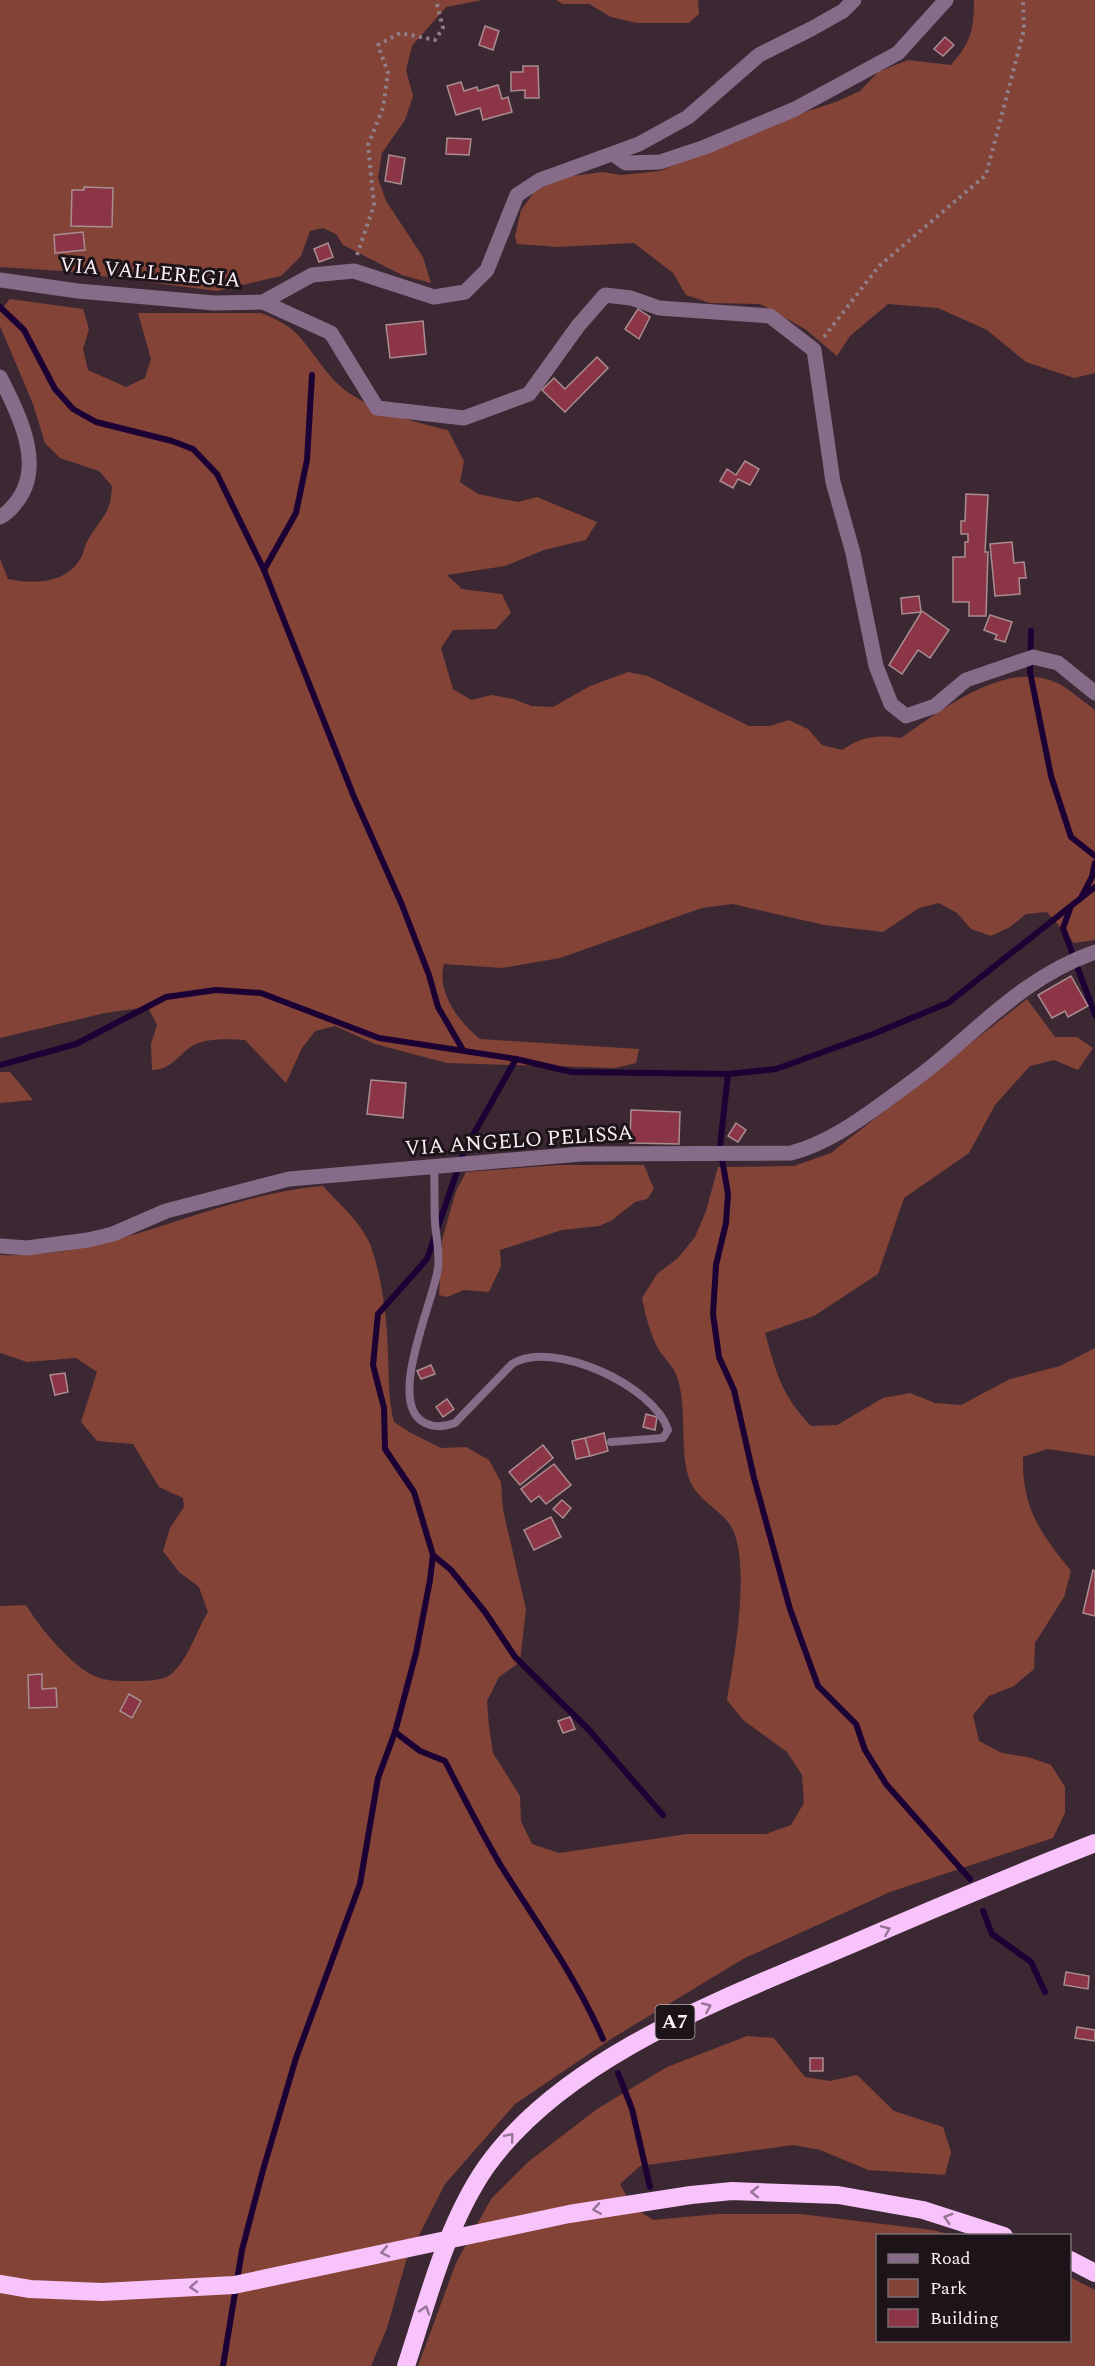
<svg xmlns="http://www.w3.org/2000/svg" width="1095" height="2366" viewBox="0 0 1095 2366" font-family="Spectral,serif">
<rect width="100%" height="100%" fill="#3c2833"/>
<g fill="#834336">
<path d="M0,0H483L446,7L412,46L406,70L413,96L405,120L382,153L378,178L386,201L423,257L431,283L402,275L343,245L336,234L323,228L310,231L301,256L281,276L217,291L62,271L0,267Z"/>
<path d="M556,0H698L699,14L689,23H637L611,17L589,4H563Z"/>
<path d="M974,0H1095V373L1074,378L1026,362L987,330L938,308L888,304L850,336L837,356L805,329L760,304L710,303L686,295L673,273L634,243L558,247L517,244L515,236L521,210L535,191L563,177L603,172L621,175L660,171L776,122L838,101L860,91L878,72L908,60L951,65C971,42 974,30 974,0Z"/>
<path d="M10,299L83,309L89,329L83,349L88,370L126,387L145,378L151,359L138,313H261C274,318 287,324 297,334C315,353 327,378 349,393C376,411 416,423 448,430L464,461L460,482L478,494L518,502L537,497L597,522L586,540L544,550L505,566L447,575L462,589L502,594L511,613L496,629L453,630L441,648L453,689L471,700L492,695L513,699L532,706L553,707L590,686L628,672L648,676L749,726H770L789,720L808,729L822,745L842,750C864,736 875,735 901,738C942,710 1008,656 1061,685C1073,692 1084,702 1095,710V940L1074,943L1047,912L1026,914L1010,927L991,936L971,929L957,913L939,903L919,908L883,932L824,925L733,904L702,908L560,958L502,968L444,964C436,992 459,1022 480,1039L639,1049L636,1063L615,1068L447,1063L375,1044L335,1026L315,1031L302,1048L286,1083L245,1040C230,1039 206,1038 192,1046C178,1055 171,1070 152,1070L151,1044L157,1025L148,1007L105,1013L0,1038V559L8,579C32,584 64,584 79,561C84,555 84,546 88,540C101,516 111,516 112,486L99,471L60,458L45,443L33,404L0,326V311Z"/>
<path d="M1027,999L1055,1037H1077L1093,1048L1078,1070L1054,1060L1030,1066L995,1105L969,1153L904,1198L878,1274L814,1316L765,1333C777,1375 781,1394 811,1426L837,1425L883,1398L910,1393L935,1403L961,1405L1010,1379L1060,1366L1095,1348V1456L1048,1449L1023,1457C1022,1509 1040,1532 1071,1571L1064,1597L1035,1643L1034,1669L1014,1686L989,1696L973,1715L979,1741L1002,1753L1028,1757L1051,1765L1065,1787V1813L1053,1838L890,1892L743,1959L611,2039L515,2104L445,2184L406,2261L387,2328L371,2366H0V1606L26,1605C39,1627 73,1668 97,1677C109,1682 125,1681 138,1681C147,1681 163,1680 170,1675C188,1661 196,1631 208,1612L199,1587L179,1572L163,1551L170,1528L184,1507L183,1498L159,1487L133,1444L97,1441L81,1422L97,1372L76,1358L27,1362L0,1353V1255C113,1260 212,1195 323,1186C338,1203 361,1222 370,1244C382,1276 387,1318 388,1353C389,1377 388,1398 394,1422L411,1433L441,1448L466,1447L489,1460L501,1482L503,1510L526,1609L520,1662L499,1677L487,1701L489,1727L493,1753L520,1796L521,1821L532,1844L559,1853L687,1834H766L791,1825L804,1803L802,1775L787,1752L743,1720L727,1700C734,1659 751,1565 732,1528C722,1510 698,1501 690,1481C678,1451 689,1403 675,1372C671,1364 664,1358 659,1350C650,1334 646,1317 642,1298L657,1274L678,1258L695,1237L706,1211L718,1167L794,1166L831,1153Z"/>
<path d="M0,1072H10L33,1100L0,1103Z"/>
<path d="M558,1165H644L654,1189L647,1199L635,1202L611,1221L599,1226L562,1230L500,1250L501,1266L489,1292L464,1290L447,1297L439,1295L442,1240L456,1191L466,1172Z"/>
<path d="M747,2036L774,2038L805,2077L830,2081L857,2075L894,2111L943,2127L951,2152L945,2175L868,2170L820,2150L793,2145L640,2166L620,2184L632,2206L653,2220L718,2214H800L932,2230L953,2235L878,2236V2340H1070V2277L1095,2290V2366H418L456,2263L491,2199L528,2162L597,2109L667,2067Z"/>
</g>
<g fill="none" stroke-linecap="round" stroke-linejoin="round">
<g stroke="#1c0135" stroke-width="6">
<path d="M0,307L24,330L55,389L73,409L96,422L172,441L193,449L217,474L264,570L354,797L402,905L429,975L438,1007L463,1050"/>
<path d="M264,570L296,513L307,460L312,375"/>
<path d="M1031,631L1030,672L1051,776L1071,837L1095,856"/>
<path d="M1082,896L1092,877L1095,863"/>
<path d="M1070,909L1063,928L1095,1015"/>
<path d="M0,1065L76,1044L166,997L216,990L261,993L379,1038L516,1059L572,1072L728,1074L776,1069L873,1034L948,1003L1095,887"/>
<path d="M728,1074L720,1147L728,1194L726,1223L716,1265L713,1314L719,1357L734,1390L754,1478L790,1609L818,1686L856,1724L865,1750L886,1784L970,1879"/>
<path d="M433,1555L451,1570L485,1612L515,1657L589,1730L663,1815"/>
<path d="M395,1732L420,1751L445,1761C463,1796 481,1832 501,1866C537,1923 576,1977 603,2039"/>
<path d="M983,1911L992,1934L1031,1962L1045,1992"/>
<path d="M618,2073L632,2109L650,2187"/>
<path d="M223,2366L242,2250L263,2170L296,2058L360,1884L378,1778L395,1732L416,1653L430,1580L433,1555L414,1492L385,1449L384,1408L373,1365L378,1314L427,1259L464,1151L516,1059"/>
</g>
</g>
<g fill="#8b3547" stroke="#a98d91" stroke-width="1.5">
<path d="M485,26L499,31L493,50L479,45Z"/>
<path d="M945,37L954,45L943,56L934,49Z"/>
<path d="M523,66H538L539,98H525V90L511,91V72H523Z"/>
<path d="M461,82L464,91L477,87L478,91L498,85L502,99L508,97L512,112L483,120L480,108L456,115L447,86Z"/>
<path d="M447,138L471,139L469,155L446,154Z"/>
<path d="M389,155L405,158L401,184L385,181Z"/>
<path d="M84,187L113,188L112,227L71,226L72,190H84Z"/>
<path d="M83,232L85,250L55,253L54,235Z"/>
<path d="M328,243L333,257L319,262L314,249Z"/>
<path d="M638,309L650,317L639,339L625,329Z"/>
<path d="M423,321L426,354L390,358L386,325Z"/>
<path d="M597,357L608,368L565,412L542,390L554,378L565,389Z"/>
<path d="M745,461L759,469L750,485L738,479L733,488L720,481L727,469L736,475Z"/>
<path d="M966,494L988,495L985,552H988L986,616H969V602H953V557H965V542H968V534H961V521H965Z"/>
<path d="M1012,542L1014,563L1024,562L1026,578H1019L1020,594L995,596L990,544Z"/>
<path d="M919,596L921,612L902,614L901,598Z"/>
<path d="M922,611L949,630L930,658L918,650L902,674L889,665Z"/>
<path d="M990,615L1012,622L1005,642L995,639L997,635L984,630Z"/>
<path d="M1071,976L1088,1006L1068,1017L1065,1011L1052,1018L1038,995Z"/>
<path d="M371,1080L406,1083L403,1118L367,1114Z"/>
<path d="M631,1110L680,1112L679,1144L630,1143Z"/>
<path d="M736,1123L746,1130L738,1142L728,1136Z"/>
<path d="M431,1365L435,1374L421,1379L417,1371Z"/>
<path d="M65,1373L68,1392L55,1395L50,1375Z"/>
<path d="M447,1399L454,1409L443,1417L436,1407Z"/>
<path d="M646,1414L657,1417L655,1430L643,1427Z"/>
<path d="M604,1433L608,1451L590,1456L585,1438Z"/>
<path d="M585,1438L590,1456L576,1459L572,1441Z"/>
<path d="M543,1445L553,1458L520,1485L509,1472Z"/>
<path d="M554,1464L571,1485L546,1504L539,1496L531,1502L521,1489Z"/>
<path d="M562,1500L571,1508L563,1518L553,1509Z"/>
<path d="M551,1517L561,1537L534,1550L524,1530Z"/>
<path d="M1093,1570L1095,1571V1616L1083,1613Z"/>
<path d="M42,1674V1689L56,1688L57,1707L29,1708L28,1675Z"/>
<path d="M129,1694L141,1701L132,1718L120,1711Z"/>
<path d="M570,1717L575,1729L563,1733L558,1721Z"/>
<path d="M1066,1972L1089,1976L1088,1989L1064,1985Z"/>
<path d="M1077,2027L1095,2030V2041L1075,2038Z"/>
<rect x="810" y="2058" width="13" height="13"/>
</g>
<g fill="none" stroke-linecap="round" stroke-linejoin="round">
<g stroke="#907f88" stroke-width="4" stroke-dasharray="3 4.5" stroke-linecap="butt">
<path d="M357,255L374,205L368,145L383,108L388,73L378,45L400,33L435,40L443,28L436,0"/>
<path d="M824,337L879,266L986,175L1024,30L1023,0"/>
</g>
<path stroke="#866c88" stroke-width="8" d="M434,1167C435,1186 434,1204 435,1222C436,1237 440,1253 438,1268C434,1301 385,1404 425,1423C435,1428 444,1427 455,1423L512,1364C551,1338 655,1386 668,1430L663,1438L611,1442"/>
<g stroke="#866c88" stroke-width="15">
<path d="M613,154L626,163L660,162L705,147L795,109L898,53L946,0"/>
<path d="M263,302L331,333L377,408L464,418L529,394L578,326L605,295L631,298L659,308L770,316L814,350L833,482L853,553L876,666L891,704L906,716L935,706L966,680L1033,657L1058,663L1095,693"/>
</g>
<g stroke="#866c88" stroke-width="15">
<path d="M0,280L78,291L214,303L263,302L312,275L354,271L434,297L465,292L487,270L517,195L540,180L639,144L688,117L759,55L811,29L843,11L854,0"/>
<path d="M0,377C19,415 47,468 14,505C10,510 6,514 0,517"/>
<path d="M0,1246L27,1248L88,1240L113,1234L166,1211L289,1179L581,1154L791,1153C825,1144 854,1124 883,1103C899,1091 915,1080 931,1067C985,1023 1027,976 1095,952"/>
</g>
<g stroke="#f8c3fb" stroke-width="18">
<path d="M1070,2260L1095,2273"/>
<path d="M0,2284L30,2289L102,2292L234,2285L569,2214L691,2195L732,2191L838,2195L923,2210L1004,2236"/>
<path d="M406,2366C428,2300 446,2225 486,2167C564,2057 725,1998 845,1947C928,1911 1011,1876 1095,1843"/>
</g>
</g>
<defs><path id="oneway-chevron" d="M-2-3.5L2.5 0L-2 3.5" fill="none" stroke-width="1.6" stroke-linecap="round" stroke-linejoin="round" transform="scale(1.5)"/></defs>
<g stroke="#957495">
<use href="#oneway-chevron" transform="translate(886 1930) rotate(-23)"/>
<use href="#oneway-chevron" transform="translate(707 2007) rotate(-24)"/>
<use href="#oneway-chevron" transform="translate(510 2137) rotate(-50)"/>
<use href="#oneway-chevron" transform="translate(755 2192) rotate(-180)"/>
<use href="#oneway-chevron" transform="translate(597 2209) rotate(171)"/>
<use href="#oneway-chevron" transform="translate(948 2218) rotate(-162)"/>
<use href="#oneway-chevron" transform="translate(385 2252) rotate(168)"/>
<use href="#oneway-chevron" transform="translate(194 2287) rotate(177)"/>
<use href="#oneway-chevron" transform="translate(425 2310) rotate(-72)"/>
</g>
<g text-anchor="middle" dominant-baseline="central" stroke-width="6" stroke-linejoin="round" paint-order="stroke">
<rect fill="#1d1419" stroke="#baadb4" stroke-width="1.5" x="655.5" y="2005" width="39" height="34" rx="4.5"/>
<g font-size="20" font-weight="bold" fill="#fdeff6">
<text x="675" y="2022">A7</text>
</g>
<g font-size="21" fill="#fdeff6" stroke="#1d1419">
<text transform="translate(150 273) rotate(5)">VIA VALLEREGIA</text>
<text transform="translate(519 1141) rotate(-4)">VIA ANGELO PELISSA</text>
</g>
</g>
<rect x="876" y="2234" width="195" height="108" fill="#1d1419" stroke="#776c71" stroke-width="1.5"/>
<rect x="888" y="2254" width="30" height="9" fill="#866c88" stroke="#776c71" stroke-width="1.5"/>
<text x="930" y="2264" font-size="18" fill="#fdeff6">Road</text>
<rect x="888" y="2279" width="30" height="18" fill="#834336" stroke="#776c71" stroke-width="1.5"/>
<text x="930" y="2294" font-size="18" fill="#fdeff6">Park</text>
<rect x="888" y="2309" width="30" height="18" fill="#8b3547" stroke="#776c71" stroke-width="1.5"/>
<text x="930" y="2324" font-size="18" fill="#fdeff6">Building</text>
</svg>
